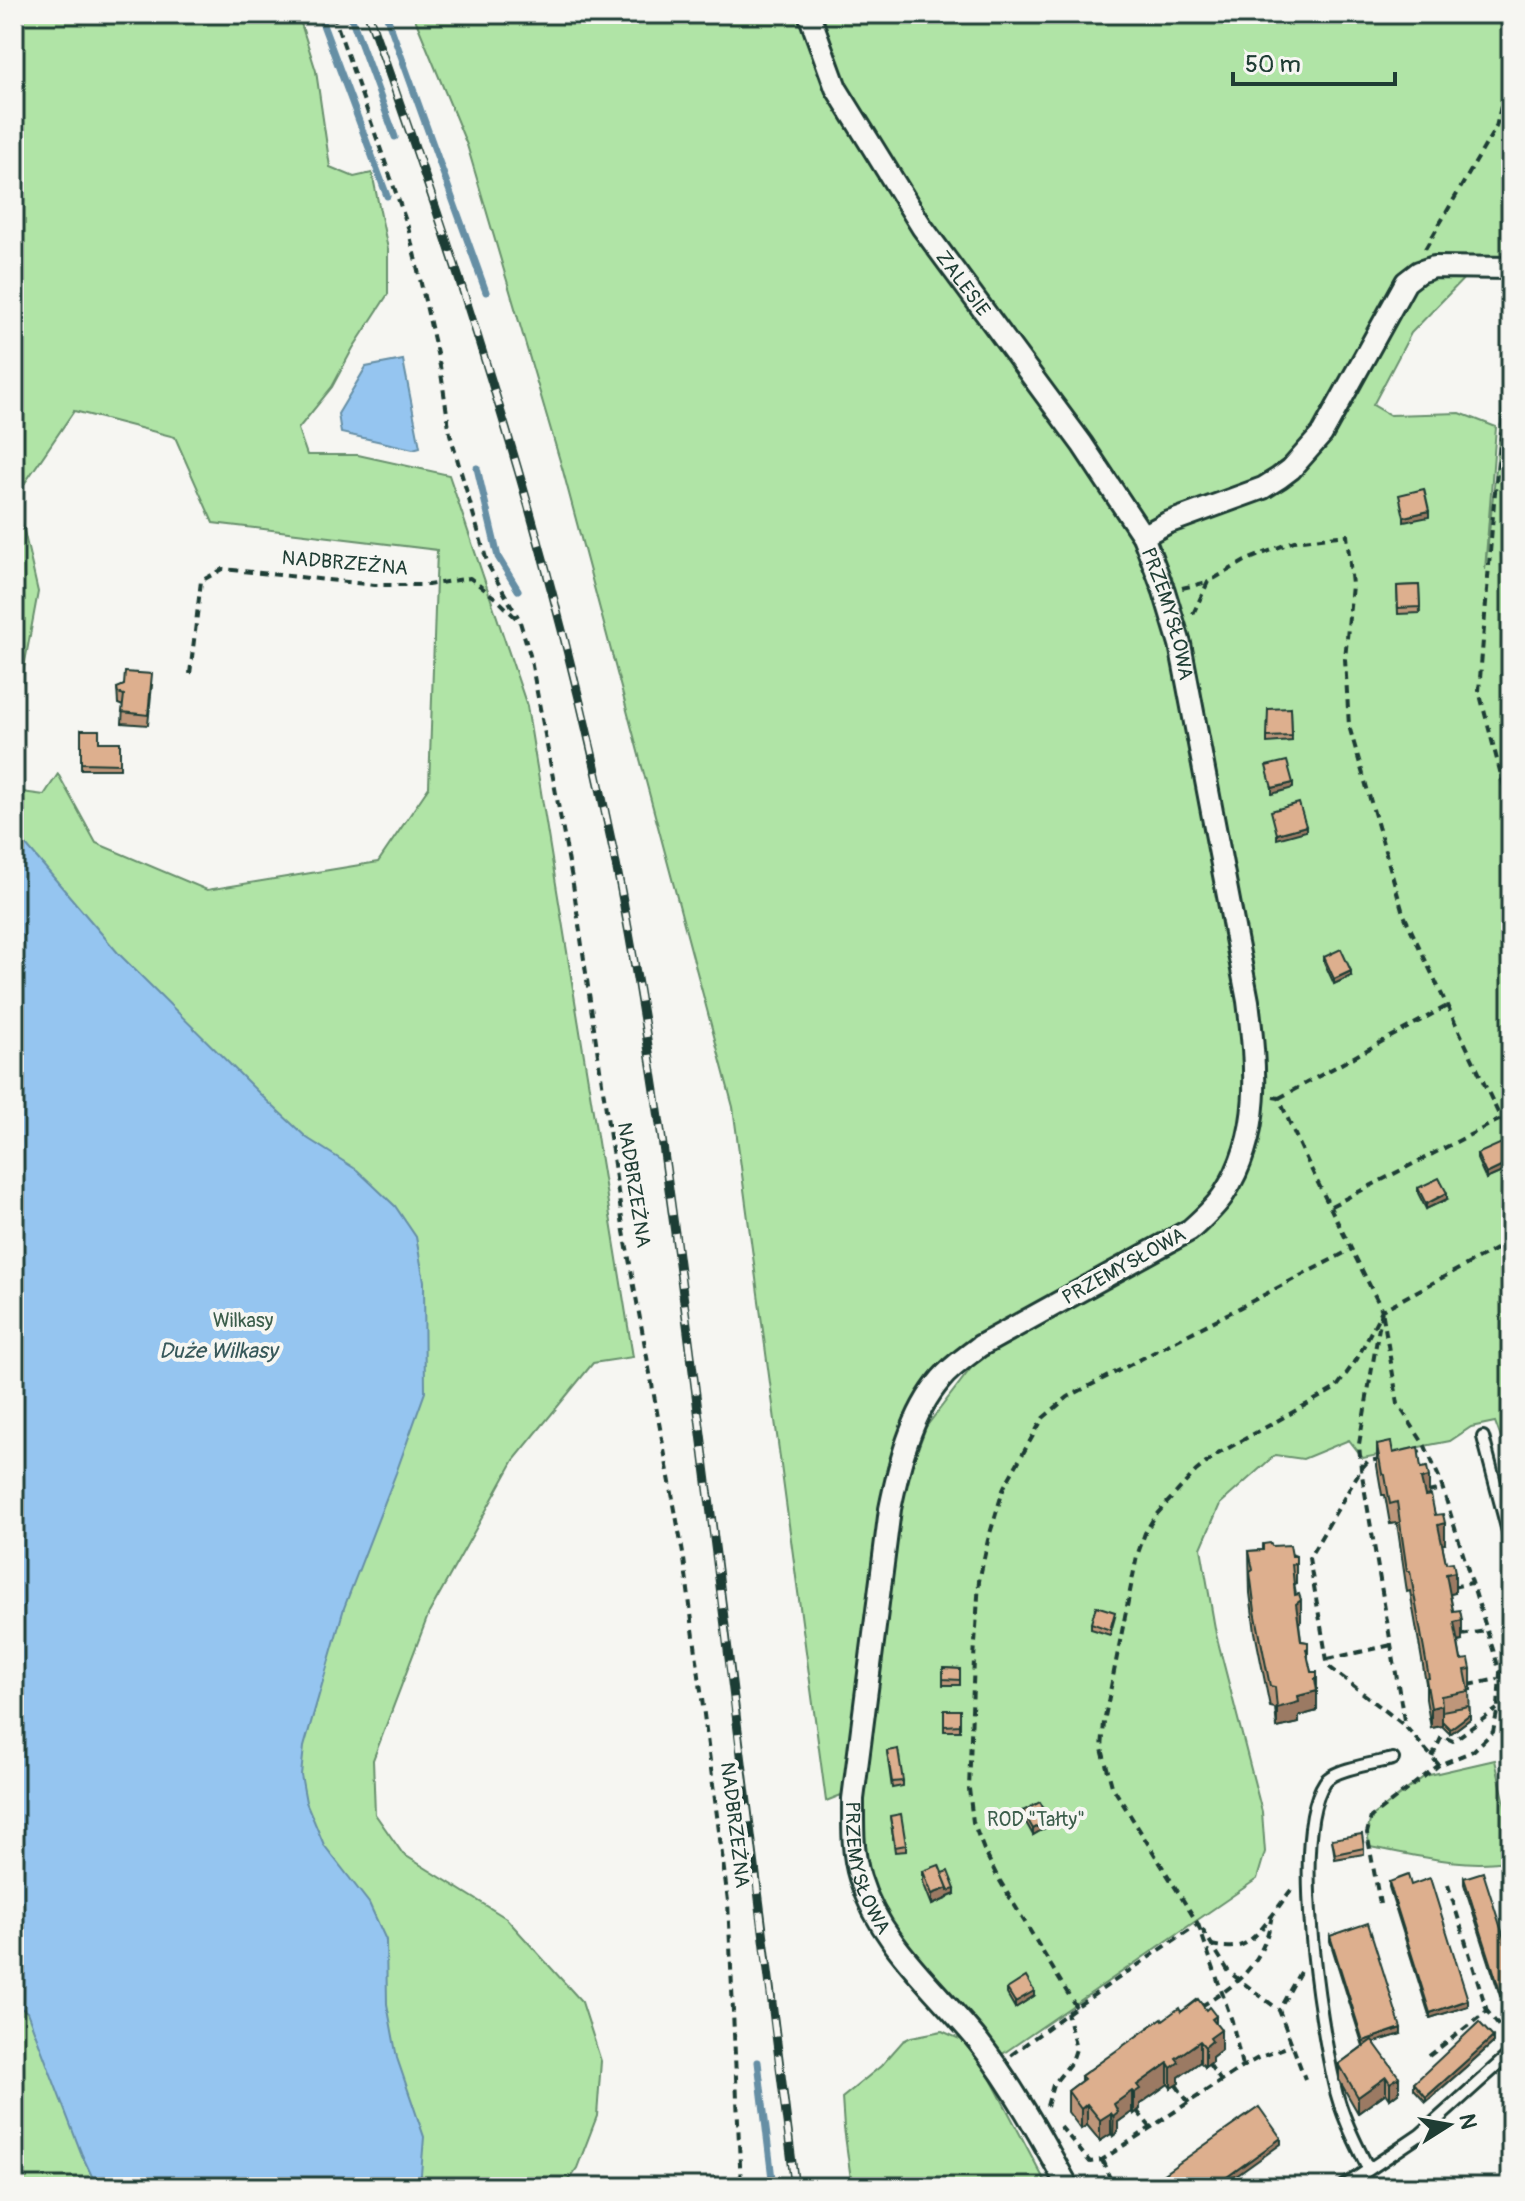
<svg xmlns="http://www.w3.org/2000/svg" width="1525" height="2201" viewBox="0 0 1525 2201" font-family="Pangolin,sans-serif">
<rect width="100%" height="100%" fill="#f6f6f2"/>
<filter id="ink" filterUnits="userSpaceOnUse"><feTurbulence type="fractalNoise" baseFrequency=".0125" numOctaves="2"/><feDisplacementMap in="SourceGraphic" scale="16" xChannelSelector="R" yChannelSelector="G"/><feConvolveMatrix kernelMatrix="1 2 1 2 8 2 1 2 1" color-interpolation-filters="sRGB"/></filter>
<g filter="url(#ink)">
<g fill="#b0e4a6" stroke="#68906d" stroke-width="2" fill-rule="evenodd">
<path d="M14,14H298L316,71L330,167L354,177L372,173L388,249V294L353,348L332,387L298,429L307,455H358L449,475L527,706L633,1357L593,1363L514,1460L429,1613L373,1760L375,1814L403,1854L506,1918L582,2002L601,2061L597,2116L577,2168L563,2187H14V791L44,795L58,774L96,843L207,890L378,862L429,787L437,550L213,523L175,437L74,411L16,496L38,592L20,689L14,698Z"/>
<path d="M413,14H1511V268C1482,267 1426,258 1406,282C1396,294 1388,313 1382,327L1413,279L1436,271L1472,270L1411,333L1373,405L1390,415L1460,413L1496,427L1485,570L1511,330V1464L1495,1422L1471,1427L1450,1441L1363,1458L1349,1440L1303,1459L1275,1455L1220,1504L1201,1548L1216,1634L1262,1812L1265,1852L1257,1879L1001,2055L907,1949L877,1902L861,1840L859,1788L826,1801L733,1107L563,471L467,145ZM1249,1009L1265,1077L1260,1142L1247,1172L1255,1091ZM1245,1178L1240,1190L1212,1223L1115,1284L1020,1330L978,1359L926,1427L901,1495L890,1591L868,1715L895,1486L915,1423L940,1372L980,1346L1190,1230Z"/>
<path d="M1495,1760L1511,1830V1860C1464,1869 1416,1855 1370,1847L1367,1833L1371,1817L1425,1776Z"/>
<path d="M942,2031L962,2040L986,2070L1048,2187H852L844,2128L842,2098L881,2066L903,2041L911,2037Z"/>
</g>
<g fill="#95c5f0" stroke="#668fa5" stroke-width="2">
<path d="M403,360L420,447L413,449L341,433L338,414L366,367Z"/>
<path d="M14,831L118,953L263,1097L307,1138L357,1170L395,1206L416,1237L424,1281L425,1392L396,1473L344,1608L304,1747L301,1775L306,1802L324,1845L369,1903L386,1940L387,2004L397,2058L424,2137L420,2187H97L82,2155L27,2012L14,2004Z"/>
</g>
<g fill="none" stroke-linecap="round" stroke-linejoin="round">
<g stroke="#668fa5" stroke-width="7">
<path d="M319,14L387,196"/>
<path d="M350,14L395,137"/>
<path d="M386,14L486,292"/>
<path d="M477,468L498,557L518,590"/>
<path d="M758,2062L773,2187"/>
</g>
<g stroke="#1f3d34" stroke-width="16">
<g id="lane">
<path d="M1483,1437L1511,1543"/>
<path d="M1368,2168C1355,2142 1340,2112 1334,2083C1320,2021 1290,1834 1325,1782C1333,1769 1377,1763 1393,1759"/>
<path d="M1343,2187L1420,2135L1511,2053"/>
</g>
</g>
<g stroke="#1f3d34" stroke-width="26">
<g id="street">
<path id="s1" d="M809,14L836,88L922,227L1082,444L1143,536L1164,591L1180,644L1248,1001C1256,1067 1263,1134 1224,1194C1215,1208 1202,1219 1190,1230L980,1346C966,1357 952,1366 941,1379C911,1414 899,1465 890,1509L853,1799C853,1825 852,1852 860,1878C880,1944 936,1989 978,2041C1013,2086 1041,2137 1068,2187"/>
<path d="M1143,536L1167,523L1263,488L1279,478L1291,469L1322,434L1406,282L1419,272L1434,267L1511,268"/>
</g>
</g>
<g stroke="#1f3d34" stroke-width="4" stroke-dasharray="8 6" stroke-linecap="butt">
<path d="M333,14L408,227L440,366L450,434L488,565L518,617"/>
<path d="M1425,249L1496,127L1511,65"/>
<path d="M1511,335L1494,502L1479,691L1506,794L1511,799"/>
<path d="M1182,588L1208,582"/>
<path d="M1193,614L1208,582L1245,561L1294,541L1347,535L1352,585L1345,659L1349,726L1403,913L1511,1140"/>
<path d="M190,674L201,581L223,569L375,585H428L470,578L499,601L520,622L530,655L573,884L623,1226L684,1559L728,1901L741,2187"/>
<path d="M1273,1097L1279,1098C1309,1170 1347,1239 1382,1310"/>
<path d="M1279,1098L1447,1006"/>
<path d="M1331,1206L1501,1119"/>
<path d="M1413,1453L1426,1450"/>
<path d="M1381,1459L1368,1461L1361,1469L1309,1558L1328,1666L1405,1726L1439,1765L1473,1751L1493,1732L1498,1708L1500,1672L1439,1477L1425,1446L1398,1404L1382,1310L1359,1444L1361,1469L1405,1726"/>
<path d="M1428,1492L1442,1489"/>
<path d="M1453,1587L1471,1583"/>
<path d="M1461,1635L1486,1631"/>
<path d="M1328,1659L1392,1645"/>
<path d="M1469,1685L1498,1679"/>
<path d="M1432,1757L1442,1736L1453,1741L1497,1709"/>
<path d="M1448,1885L1487,2011"/>
<path d="M1380,1904L1367,1833L1371,1817L1439,1765"/>
<path d="M1198,1924L1232,2021L1242,2066"/>
<path d="M1202,1929L1229,1972L1279,2010"/>
<path d="M1211,1945C1221,1947 1234,1949 1244,1944C1260,1936 1279,1905 1291,1890"/>
<path d="M1300,1972L1279,2010L1305,2079"/>
<path d="M1201,2006C1240,1984 1265,1961 1272,1914"/>
<path d="M1076,2007L997,1876L984,1850L973,1822L969,1789L974,1659L979,1581L988,1540L1004,1487L1043,1418L1068,1397L1352,1249"/>
<path d="M1011,2055L1076,2007L1198,1924L1112,1786L1102,1749L1104,1722L1137,1556L1145,1533L1155,1516L1196,1471L1216,1455L1336,1388L1357,1359L1382,1310L1511,1241"/>
<path d="M1429,2056L1487,2011L1509,2039"/>
<path d="M1209,2064L1221,2081"/>
<path d="M1176,2085L1189,2103"/>
<path d="M1047,2106L1053,2085L1072,2061L1076,2049L1067,2013"/>
<path d="M1137,2111L1151,2128"/>
<path d="M1060,2126L1090,2162L1102,2160L1242,2067L1258,2058L1292,2045"/>
<path d="M1102,2160L1112,2183L1106,2187"/>
</g>
<use href="#lane" stroke="#f6f6f2" stroke-width="10"/>
<use href="#street" stroke="#f6f6f2" stroke-width="20"/>
<g stroke="#1f3d34" stroke-width="9">
<path id="rail" d="M368,14C467,288 554,564 613,849C652,1042 676,1238 701,1434C732,1685 763,1936 795,2187"/>
</g>
<use href="#rail" stroke="#f6f6f2" stroke-width="6" stroke-dasharray="18" stroke-linecap="butt"/>
</g>
<g fill="#be967a" stroke="#1f3d34" stroke-width="2">
<path d="M1419,585L1420,613L1398,614L1397,586Z"/>
<path d="M152,685L148,725L122,723L123,706L118,704L117,688Z"/>
<path d="M1291,708L1292,741L1267,743V737Z"/>
<path d="M81,730L99,742H120V769H81Z"/>
<path d="M1324,957L1351,976L1334,984L1324,962Z"/>
<path d="M1477,1154L1511,1159V1168L1486,1179L1477,1159Z"/>
<path d="M1418,1188L1447,1199L1426,1209L1418,1193Z"/>
<path d="M1377,1445L1421,1468L1435,1515L1445,1544H1442L1446,1563L1455,1593L1450,1594L1453,1611L1462,1641L1458,1642L1461,1660L1471,1669V1690H1469L1470,1719L1450,1734L1442,1726L1431,1728L1426,1699V1683L1410,1591L1407,1592L1397,1523L1390,1524L1385,1495H1382L1377,1466Z"/>
<path d="M1272,1546L1296,1556V1584H1294L1301,1621L1299,1623L1301,1641L1308,1642V1660L1311,1672L1317,1679V1711L1299,1716V1723L1277,1728L1275,1708L1270,1707L1255,1632L1250,1593L1249,1551L1263,1550Z"/>
<path d="M1115,1617L1110,1635L1091,1629V1623Z"/>
<path d="M943,1668L960,1669V1685H943Z"/>
<rect x="944" y="1710" width="16" height="21"/>
<path d="M887,1751L903,1781V1786L892,1788Z"/>
<path d="M1023,1811L1050,1825L1033,1835L1023,1817Z"/>
<path d="M890,1816L906,1845V1851L895,1852Z"/>
<path d="M1332,1839L1364,1848V1854L1335,1859Z"/>
<path d="M923,1871L942,1873L955,1894L948,1897V1898L932,1905L923,1882Z"/>
<path d="M1464,1878L1511,1960V1992L1500,1996L1464,1884Z"/>
<path d="M1389,1882L1411,1885L1468,2006L1430,2018L1389,1887Z"/>
<path d="M1330,1936L1401,2034L1374,2042L1399,2092L1390,2099L1386,2093L1358,2113L1339,2080V2064L1363,2046L1330,1941Z"/>
<path d="M1007,1989L1034,1996L1015,2008L1007,1994Z"/>
<path d="M1206,2010L1216,2024L1221,2050L1212,2057V2062L1205,2067L1200,2062L1179,2077V2083L1171,2088L1168,2084L1140,2104V2109L1134,2114L1132,2112L1118,2122V2132L1113,2136L1111,2134L1100,2141L1087,2125L1081,2129L1068,2112V2091L1081,2081V2076L1163,2020L1181,2012Z"/>
<path d="M1493,2043L1426,2102L1414,2089V2083Z"/>
</g>
<g fill="#9b7a63" stroke="#1f3d34" stroke-width="2">
<path d="M1429,511V517L1404,522V517Z"/>
<path d="M1293,783V788L1272,794V788Z"/>
<path d="M1306,826V831L1277,839V834Z"/>
<path d="M1351,971V976L1334,984V979Z"/>
<path d="M1511,1162V1168L1486,1179V1174Z"/>
<path d="M1447,1193V1199L1426,1209V1204Z"/>
<path d="M1429,1477V1498L1421,1499V1479Z"/>
<path d="M1445,1523V1544L1438,1545V1525Z"/>
<path d="M1455,1572V1593L1446,1595V1574Z"/>
<path d="M1301,1600V1621L1296,1624V1604Z"/>
<path d="M1462,1620V1641L1454,1642V1622Z"/>
<path d="M1317,1691V1711L1299,1716V1723L1277,1728V1708L1298,1696Z"/>
<path d="M1442,1705V1726L1431,1728V1708Z"/>
<path d="M1470,1714V1719L1450,1734V1729Z"/>
<path d="M1050,1820V1825L1033,1835V1829Z"/>
<path d="M948,1888L955,1889V1894L948,1897V1898L932,1905V1894Z"/>
<path d="M1511,1987V1992L1500,1996V1991Z"/>
<path d="M1034,1991V1996L1015,2008V2002Z"/>
<path d="M1468,2000V2006L1430,2018V2013Z"/>
<path d="M1216,2016V2033L1221,2030V2050L1212,2057V2062L1205,2067V2047L1212,2019Z"/>
<path d="M1401,2028V2034L1363,2046V2041Z"/>
<path d="M1493,2037V2043L1426,2102V2097Z"/>
<path d="M1200,2041V2062L1179,2077V2083L1171,2088V2068L1176,2058Z"/>
<path d="M1168,2063V2084L1140,2104V2109L1134,2114V2093L1137,2085Z"/>
<path d="M1386,2077V2093L1358,2113V2097Z"/>
<path d="M1399,2077V2092L1390,2099V2083Z"/>
<path d="M1132,2091V2112L1118,2122V2132L1113,2136L1114,2104Z"/>
<path d="M1087,2104V2125L1081,2129V2109Z"/>
<path d="M1111,2113V2134L1100,2141V2120Z"/>
<path d="M1281,2138V2144L1221,2187H1213Z"/>
</g>
<g fill="#ddaf8e" stroke="#1f3d34" stroke-width="2">
<path d="M1424,489L1429,511L1404,517L1399,495Z"/>
<path d="M1419,585L1420,607L1398,608L1397,586Z"/>
<path d="M125,672L152,674L148,715L122,712L124,695L118,693L117,688L124,685Z"/>
<path d="M1291,708L1292,736L1267,737L1268,709Z"/>
<path d="M81,730H99V742H120V764L81,763Z"/>
<path d="M1287,761L1293,783L1272,788L1266,766Z"/>
<path d="M1299,803L1306,826L1277,834L1271,811Z"/>
<path d="M1341,949L1351,971L1334,979L1324,957Z"/>
<path d="M1504,1142L1511,1159V1162L1486,1174L1477,1154Z"/>
<path d="M1439,1178L1447,1193L1426,1204L1418,1188Z"/>
<path d="M1391,1442L1393,1453L1418,1447L1421,1468L1427,1467L1429,1477L1421,1479L1425,1496L1431,1495L1435,1515L1443,1514L1445,1523L1438,1525L1446,1563L1453,1562L1455,1572L1446,1574L1453,1611L1460,1610L1462,1620L1454,1622L1461,1660L1469,1659L1471,1669L1465,1670L1469,1691L1441,1696L1442,1705L1431,1708L1426,1679L1429,1678L1410,1571H1407L1397,1502L1390,1504L1385,1475L1382,1474L1377,1445Z"/>
<path d="M1270,1543L1272,1546L1290,1545L1292,1556H1296V1563L1292,1564L1295,1595L1299,1594L1301,1600L1296,1604L1301,1641L1308,1642V1648L1306,1649L1311,1672H1317V1679H1315L1317,1691L1298,1696L1299,1702L1277,1708L1275,1687L1270,1686L1255,1611L1250,1572L1253,1570L1249,1551L1263,1550V1544Z"/>
<path d="M1096,1606L1115,1612L1110,1630L1091,1623Z"/>
<path d="M943,1668L960,1669V1680L943,1679Z"/>
<path d="M1469,1706L1470,1714L1450,1729L1442,1721V1711Z"/>
<path d="M944,1710H960V1725L944,1726Z"/>
<path d="M898,1749L903,1781L892,1782L887,1751Z"/>
<path d="M1040,1802L1050,1820L1033,1829L1023,1811Z"/>
<path d="M901,1814L906,1845L895,1847L890,1816Z"/>
<path d="M1362,1834L1364,1848L1335,1854L1332,1839Z"/>
<path d="M939,1865L948,1888L932,1894L923,1871Z"/>
<path d="M948,1871L955,1889L948,1891V1888L942,1873Z"/>
<path d="M1483,1872L1511,1960V1987L1500,1991L1464,1878Z"/>
<path d="M1408,1875L1411,1885L1430,1878L1468,2000L1430,2013L1389,1882Z"/>
<path d="M1368,1923L1401,2028L1363,2041L1330,1936Z"/>
<path d="M1026,1977L1034,1991L1015,2002L1007,1989Z"/>
<path d="M1198,1999L1206,2010L1209,2007L1216,2016L1212,2019L1221,2030L1210,2038L1212,2041L1205,2047L1200,2041L1176,2058L1179,2062L1171,2068L1168,2063L1137,2085L1140,2089L1134,2093L1132,2091L1114,2104L1118,2112L1113,2116L1111,2113L1100,2120L1087,2104L1081,2109L1068,2091L1084,2079L1081,2076L1162,2018L1163,2020L1179,2008L1181,2012Z"/>
<path d="M1479,2022L1493,2037L1426,2097L1414,2083Z"/>
<path d="M1372,2040L1399,2077L1390,2083L1386,2077L1358,2097L1339,2064Z"/>
<path d="M1259,2107L1281,2138L1213,2187H1145Z"/>
</g>
</g>
<g text-anchor="middle" dominant-baseline="central" stroke-width="8" stroke-linejoin="round" paint-order="stroke">
<g font-size="20" fill="#1f3d34" stroke="#f6f6f2">
<text stroke="none"><textPath href="#s1" startOffset="312">ZALESIE</textPath></text>
<text transform="translate(345 563) rotate(5)">NADBRZEŻNA</text>
<text stroke="none"><textPath href="#s1" startOffset="704">PRZEMYSŁOWA</textPath></text>
<text transform="translate(634 1185) rotate(81)">NADBRZEŻNA</text>
<text transform="translate(1124 1266) rotate(-29)">PRZEMYSŁOWA</text>
<text transform="translate(735 1825) rotate(83)">NADBRZEŻNA</text>
<text stroke="none"><textPath href="#s1" startOffset="2144">PRZEMYSŁOWA</textPath></text>
</g>
<g font-size="20" fill="#3c5e4b" stroke="#f6f6f2">
<text x="243" y="1320">Wilkasy</text>
<text x="1036" y="1819">ROD "Tałty"</text>
</g>
<g font-size="22" font-style="italic" fill="#37585a" stroke="#f6f6f2">
<text x="218" y="1351">Duże Wilkasy</text>
</g>
</g>
<rect width="1525" height="2201" fill="none" stroke="#f6f6f2" stroke-width="48"/>
<rect x="24" y="24" width="1477" height="2153" fill="none" stroke="#1f3d34" stroke-width="3" filter="url(#ink)"/>
<g transform="translate(1449 2125) rotate(79)" stroke="#f6f6f2" stroke-width="6" paint-order="stroke">
<path d="M0-6L14 30L0 20L-14 30Z" fill="#1f3d34"/>
<text y="-12" font-size="22" font-weight="bold" text-anchor="middle" fill="#1f3d34">N</text>
</g>
<path d="M1233 72v12h162v-12" fill="none" stroke="#1f3d34" stroke-width="4"/>
<text x="1245" y="72" font-size="24" fill="#1f3d34" stroke="#f6f6f2" stroke-width="6" paint-order="stroke">50 m</text>
</svg>
